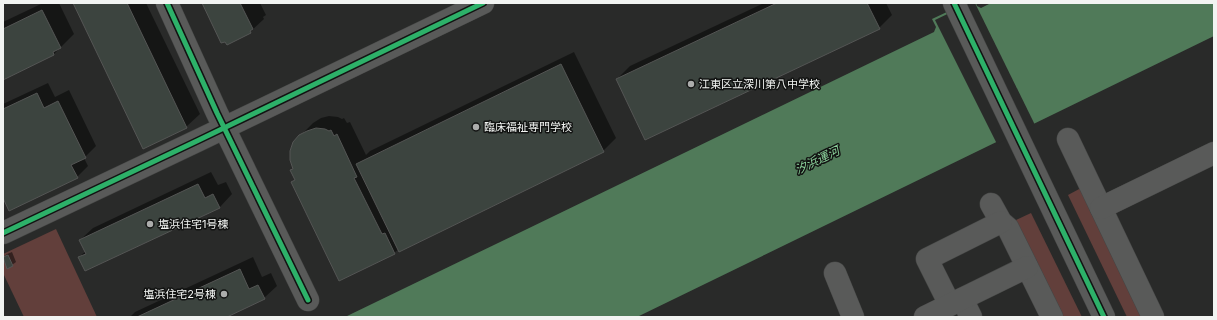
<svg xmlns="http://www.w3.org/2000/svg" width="1217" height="320" viewBox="0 0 1217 320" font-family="Inter,'Noto Sans JP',sans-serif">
<rect width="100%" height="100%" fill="#292a29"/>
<g fill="#623f3b">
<path d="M1081,188L1144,317H1127L1068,195Z"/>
<path d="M1031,213L1082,317H1063L1014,221Z"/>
<path d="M56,229L97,317H24L3,273V254Z"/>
</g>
<path fill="#507a59" d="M966,3H976L977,6L981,8L991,3H1214V36L637,317H345L934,32L936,27L932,19Z"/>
<path fill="#292a29" d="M970,3H975L1035,125L997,144L935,20Z"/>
<g fill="#0007">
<path d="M43,3H59L74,34L54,54L3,78V22Z"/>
<path d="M74,3H146L200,114L186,127Z"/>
<path d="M203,3H260L266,15L263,17L264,19L250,32Z"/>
<path d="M764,3H886L892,15L879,28L617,79L630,66Z"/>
<path d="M574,52L616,138L603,151L399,249L394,253L292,182L295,179L291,170L294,168L300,136L313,123L321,118L329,116L338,117L342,119L344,118L347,123L350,122L366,155L370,151Z"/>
<path d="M48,83L55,97L69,90L96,146L84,158L88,166L77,177L3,197V104Z"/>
<path d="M211,172L218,185L226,182L232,194L220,207L86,270L79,257L86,251L80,240L93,228Z"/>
<path d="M12,252L16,262L12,265L3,257L7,254Z"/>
<path d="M253,257L262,277L271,273L277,286L264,298L225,317H130L135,312Z"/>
</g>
<g fill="#3c443f" stroke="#545554">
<path d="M73,3H127L187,128L143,149Z"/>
<path d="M202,3H240L253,29L250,31L251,33L227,45L225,42L221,43Z"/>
<path d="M777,3H867L880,29L645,140L616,79Z"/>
<path d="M42,10L61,48L53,52L54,55L3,80V29Z"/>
<path d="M561,64L604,152L399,252L356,164Z"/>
<path d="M37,93L44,108L58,101L86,158L71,165L78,178L9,211L3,198V109Z"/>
<path d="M316,128L325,129L329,131L331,130L334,136L337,134L357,177L354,178L382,234L385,233L395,254L339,281L291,182L295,180L290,170L293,169L290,160V151L293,142L299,135L307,131Z"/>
<path d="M198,184L205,198L213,194L220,208L85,271L78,257L86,254L79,240Z"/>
<path d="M8,255L13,266L7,269L3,257Z"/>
<path d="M240,269L249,289L258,285L265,299L227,317H137Z"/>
</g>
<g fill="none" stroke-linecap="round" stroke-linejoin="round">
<g stroke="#454645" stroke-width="23">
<g id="minor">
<path d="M167,3L217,113L308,300"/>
<path d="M954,3L1104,317"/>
<path d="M1068,139L1153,317"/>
<path d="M991,204L1001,222L1008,228L1052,317"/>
<path d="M1101,208L1214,153"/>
<path d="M3,233L199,140L483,3"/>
<path d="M835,273L853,317"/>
<path d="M962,299L971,317"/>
<path d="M950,305L927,259L1001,222"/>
<path d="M925,317L1027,267"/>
</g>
</g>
<use href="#minor" stroke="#595a59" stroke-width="22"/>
<g stroke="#121312" stroke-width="8">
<g id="cycleway">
<path d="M167,3L217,113L308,300"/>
<path d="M954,3L1104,317"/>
<path d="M3,233L199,140L483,3"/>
</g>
</g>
<use href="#cycleway" stroke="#2db169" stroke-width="5"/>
</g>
<g fill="#acadac" stroke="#121312" stroke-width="1.5">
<circle cx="691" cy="84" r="4"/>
<circle cx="476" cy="127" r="4"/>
<circle cx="150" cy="224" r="4"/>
<circle cx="224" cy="294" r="4"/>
</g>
<g text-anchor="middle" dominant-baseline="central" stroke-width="3" stroke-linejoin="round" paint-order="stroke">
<g font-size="11" fill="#f2f4f2" stroke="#121312" text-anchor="start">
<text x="699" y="84">江東区立深川第八中学校</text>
<text x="484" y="127">臨床福祉専門学校</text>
<text x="158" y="224">塩浜住宅1号棟</text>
<text x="216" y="294" text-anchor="end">塩浜住宅2号棟</text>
</g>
<g font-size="12" font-style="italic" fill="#8bd19b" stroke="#121312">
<text transform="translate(817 160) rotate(-26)">汐浜運河</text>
</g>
</g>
<rect width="1217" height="320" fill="none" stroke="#f2f4f2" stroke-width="8"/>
</svg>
